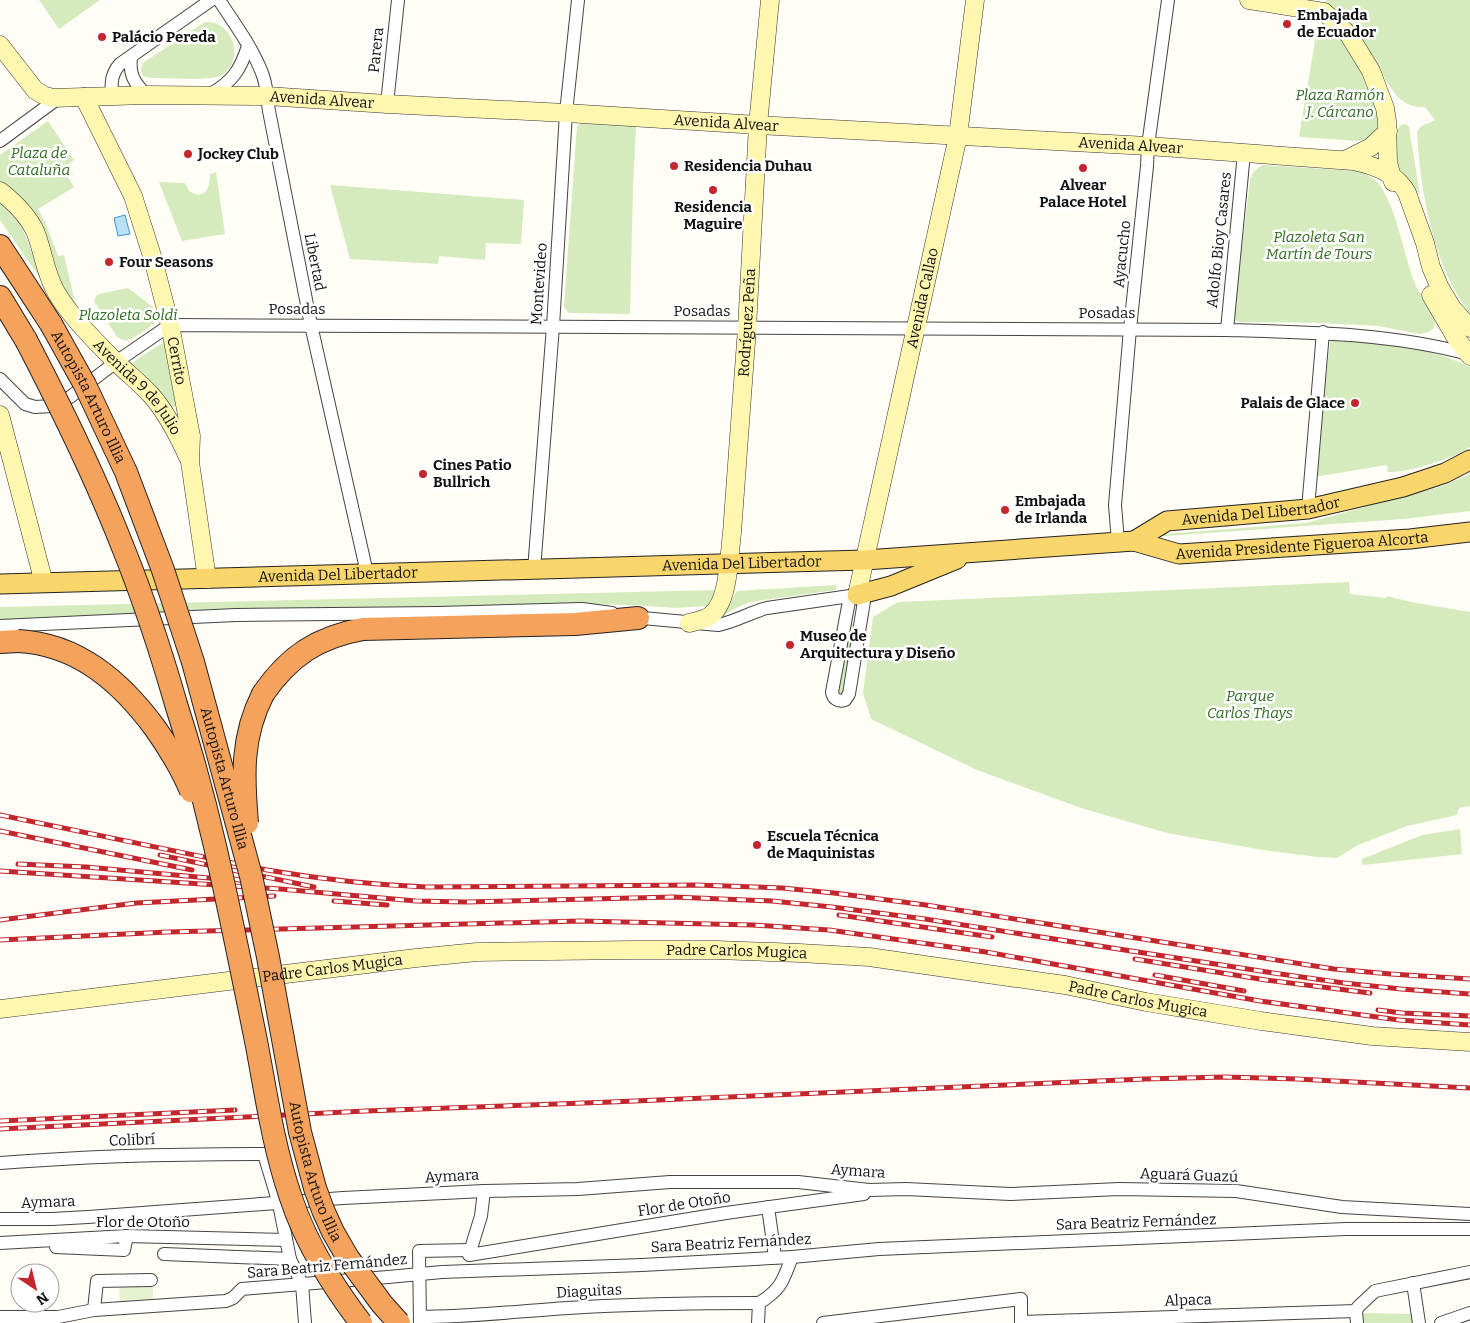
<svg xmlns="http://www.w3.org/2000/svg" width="1470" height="1323" viewBox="0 0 1470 1323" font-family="Bitter,serif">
<rect width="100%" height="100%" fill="#fffdf5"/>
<g fill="#d5ebbd">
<path d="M39,0H100L59,29Z"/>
<path d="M1326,0H1470V313C1433,268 1420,189 1417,132C1421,123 1428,125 1435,120L1425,107C1413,108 1403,103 1395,94L1364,47L1325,4Z"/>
<path d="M205,22C234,20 246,63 220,76C209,81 164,78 150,78L143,76L141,70L143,63Z"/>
<path d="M1317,29C1323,31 1331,31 1336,35C1353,47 1383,102 1379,123C1377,133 1369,138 1360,141L1299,137Z"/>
<path d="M48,121L74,160L67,165L73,174L68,177L74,187L38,209L46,224L58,256L64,255L75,302L80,311L93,324L91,327L77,313L0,188V155Z"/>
<path d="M582,123L636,126L633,188L630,314L569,313L564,307L577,126Z"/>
<path d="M1406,124L1409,127L1420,195L1396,169L1393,134L1401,125Z"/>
<path d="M1263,165L1356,171C1365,174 1373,176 1379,184C1398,210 1403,256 1416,286C1420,296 1436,313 1435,324C1434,331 1427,333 1420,334L1378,326L1324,323L1240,322L1236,321L1234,314L1250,180C1253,172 1255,169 1263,165Z"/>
<path d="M216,172L225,234L182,241L159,182L185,183L189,191C205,201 210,188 210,174Z"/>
<path d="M330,185L524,200L521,244L486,243L485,260L439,256L438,264L350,259Z"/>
<path d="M0,201L11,210L21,224L44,284L0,220Z"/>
<path d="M128,288L153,307L157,319C153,326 133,339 125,341L117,337L94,301L96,296L99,294Z"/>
<path d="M1334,339C1379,344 1429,346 1470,367V447C1455,458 1407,473 1388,472L1387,465L1314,477L1330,342Z"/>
<path d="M164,342L177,405L174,407L169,408L132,366L133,362Z"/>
<path d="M1470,474V511L1404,519L1151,537V535L1306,523L1443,486Z"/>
<path d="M1349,582L1350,594L1386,598L1387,596L1411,602L1470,612V806L1459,808L1457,815L1407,826L1358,845L1337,858L1318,857L1263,850L1167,833L1081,808L977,770L871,719L863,693L873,617L898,602Z"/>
<path d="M836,585V590L750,602L734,609L720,617L728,607L737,591Z"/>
<path d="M717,590V600L708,606L676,608L631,605L577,604L0,620V607Z"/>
<path d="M850,623L856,624L844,693L840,696L837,692Z"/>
<path d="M1460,829L1462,854L1364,865L1362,864V859L1422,835Z"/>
<path d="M1359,1313L1415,1314L1416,1323H1360Z"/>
</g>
<path fill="#e6f2cf" d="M153,1285V1305L120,1306L119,1286Z"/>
<path fill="#b9e0f7" stroke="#3f96cf" d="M125,215L130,234L118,236L114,218Z"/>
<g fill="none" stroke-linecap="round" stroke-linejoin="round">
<g stroke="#444" stroke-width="14">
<g id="street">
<path d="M219,0C234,23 252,47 262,73C267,85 267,98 269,111L311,325L367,573"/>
<path d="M131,57C129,75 134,82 146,95"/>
<path d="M209,95C232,82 240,71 248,46"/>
<path d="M112,96C111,83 111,74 120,64L211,0"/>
<path d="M387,104L398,0"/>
<path d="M0,141L57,99"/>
<path d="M1227,330L1244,153"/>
<path d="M0,379L25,404L35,407L52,406L70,397L116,362L170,325L1227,330C1307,332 1390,333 1468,354"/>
<path d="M1308,509L1323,332"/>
<path d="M1118,542L1115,505L1130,329L1147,166L1148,146L1168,0"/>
<path d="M534,570L553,326L566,113L578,0"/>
<path d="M857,595L864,601L849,694L845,700C838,702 833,699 832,692L849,601Z"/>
<path d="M632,617L718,625C735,622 751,612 767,608L857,595"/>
<path d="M0,626L236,615L438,613L582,609L612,613"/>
<path d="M0,1163C88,1156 176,1154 264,1154L279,1204L290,1259L302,1284L305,1323"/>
<path d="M484,1191L481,1216L469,1255L726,1213L864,1194"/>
<path d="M768,1207L775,1257"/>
<path d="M0,1219H52L88,1217L343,1198L484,1191L578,1189L670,1182H798L869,1190L906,1189L1010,1194L1119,1189L1236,1191L1342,1207L1470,1214"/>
<path d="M0,1243L127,1236L286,1240"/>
<path d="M56,1247L124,1250L127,1236"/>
<path d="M164,1254L290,1259"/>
<path d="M1413,1283L1419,1323"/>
<path d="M94,1310L97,1281L151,1280"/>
<path d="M0,1317H58L94,1310L226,1301L233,1298L242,1289L388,1277L442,1272L642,1265L792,1257L879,1249L1346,1229H1470"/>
<path d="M420,1317C469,1317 519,1311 568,1308C632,1304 696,1303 759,1303"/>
<path d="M420,1323L419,1251L471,1250"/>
<path d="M758,1323L759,1303C782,1289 783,1280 792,1257"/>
<path d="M823,1323L1021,1299V1322L1356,1311"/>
<path d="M1357,1323L1356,1311L1358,1307L1375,1291L1470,1272"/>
<path d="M1441,1323L1470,1313"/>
</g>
</g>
<g stroke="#333" stroke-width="19">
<g id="secondary">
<path d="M1249,0L1324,12L1349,35L1371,71L1385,108L1387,121L1388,162L1393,182"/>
<path id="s1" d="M0,45L35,90L43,95L53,98L146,95L267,96L387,104L566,113L758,125L1148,146L1353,161C1373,165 1397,174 1407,193L1425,243L1431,267L1440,288L1452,308L1470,328"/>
<path id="s2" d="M84,97L133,196L153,259L170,325L191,436L190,462L207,579"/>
<path d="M1345,160L1371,147L1388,131"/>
<path id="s3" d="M0,191C14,202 27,214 35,231C43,250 45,273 56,292C69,315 96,342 115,361C127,373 140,383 151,395C167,413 178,435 188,457"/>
<path d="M1431,295L1456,338L1470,356"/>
<path d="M0,415L44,583"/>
<path id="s4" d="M857,595L958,136L975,0"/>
<path id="s5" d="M689,623C696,621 705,620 711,615C729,602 729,555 732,533L747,328L758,125L770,0"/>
<path id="s6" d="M0,1009L416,958L477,952L633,950H717L800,953L869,957L1065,985L1146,1002L1261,1021L1372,1036L1470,1042"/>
</g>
</g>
<g stroke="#222" stroke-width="21">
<g id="primary">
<path id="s7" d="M1134,541L1179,554L1410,539L1470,532"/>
<path id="s8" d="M0,584L865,560L1134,541L1167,521L1308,509L1403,487L1445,473L1470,460"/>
<path d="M857,595L891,586L957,559"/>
</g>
</g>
<g stroke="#222" stroke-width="24">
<g id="highway">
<path d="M0,246L51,324"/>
<path d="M0,297L26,340"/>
<path d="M0,642L18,641"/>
<path d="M263,694C289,656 318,637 363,629L575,624L638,618"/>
</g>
</g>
<use href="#street" stroke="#fff" stroke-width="12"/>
<use href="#secondary" stroke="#fff6b0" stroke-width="18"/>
<use href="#primary" stroke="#f9d66b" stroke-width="19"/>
<use href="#highway" stroke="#f5a25d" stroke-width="22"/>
<g stroke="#c4262e" stroke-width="5">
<g id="rail">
<path d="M0,815L267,870C320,879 373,885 426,887L696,885L782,888L834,893L926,905L1334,969L1391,974L1470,979"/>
<path d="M0,831L192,870"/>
<path d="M160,855L314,887"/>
<path d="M18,864L86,867L220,879"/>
<path d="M0,871L280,889L416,901L466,902L673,897L772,901L832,907L925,919L1267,972L1344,983L1401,989L1470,994"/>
<path d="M214,875L249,882"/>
<path d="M334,901L387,905"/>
<path d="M839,915L992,937"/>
<path d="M0,920L136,903L274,896"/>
<path d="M0,940L168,932L580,921L753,925L829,930L986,952L1260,1001L1399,1020L1470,1025"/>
<path d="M1135,959L1266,980L1370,993"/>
<path d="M1155,975L1244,991"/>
<path d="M1378,1010L1402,1013L1470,1016"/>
<path d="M0,1121L235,1110"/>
<path d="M0,1129L366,1111L611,1102L1145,1079L1225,1077L1297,1079L1470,1088"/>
</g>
</g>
<use href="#rail" stroke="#fff" stroke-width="3" stroke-dasharray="9" stroke-linecap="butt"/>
<g stroke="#222" stroke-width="24" stroke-linecap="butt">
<g id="highway-bridge">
<path id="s9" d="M51,324L85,385L126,472L163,570L193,662L251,876L268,957L300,1132L315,1188L323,1210L333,1232L348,1258L382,1304L399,1323"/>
<path d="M26,340C62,409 96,478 124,550C144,600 161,652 176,704C191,751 204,798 215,846C230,911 243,976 256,1041C266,1093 273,1145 290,1195C305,1242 332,1285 361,1323"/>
<path d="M18,641C78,644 121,682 155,728C169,748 182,769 191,791"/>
<path d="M247,823C243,776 241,737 263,694"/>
</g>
</g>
<use href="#highway-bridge" stroke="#f5a25d" stroke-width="22"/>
</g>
<g fill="#c4262e" stroke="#fff" stroke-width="2">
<circle cx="1287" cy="24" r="5"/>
<circle cx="102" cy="37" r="5"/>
<circle cx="188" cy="154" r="5"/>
<circle cx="674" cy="166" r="5"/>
<circle cx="1083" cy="168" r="5"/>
<circle cx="713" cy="190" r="5"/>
<circle cx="109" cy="262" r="5"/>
<circle cx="1355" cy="403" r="5"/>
<circle cx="423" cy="474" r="5"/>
<circle cx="1005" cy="510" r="5"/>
<circle cx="790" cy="645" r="5"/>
<circle cx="757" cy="845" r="5"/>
</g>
<g text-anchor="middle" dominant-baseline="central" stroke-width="5" stroke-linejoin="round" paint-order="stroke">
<g font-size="15" font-weight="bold" fill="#111" stroke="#fff" text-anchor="start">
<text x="1297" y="15">Embajada<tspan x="1297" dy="17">de Ecuador</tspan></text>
<text x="112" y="37">Palácio Pereda</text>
<text x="198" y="154">Jockey Club</text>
<text x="684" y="166">Residencia Duhau</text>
<text x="1083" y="185" text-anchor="middle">Alvear<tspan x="1083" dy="17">Palace Hotel</tspan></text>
<text x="713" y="207" text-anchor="middle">Residencia<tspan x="713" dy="17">Maguire</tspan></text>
<text x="119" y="262">Four Seasons</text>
<text x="1345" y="403" text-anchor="end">Palais de Glace</text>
<text x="433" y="465">Cines Patio<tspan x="433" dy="17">Bullrich</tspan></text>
<text x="1015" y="501">Embajada<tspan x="1015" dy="17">de Irlanda</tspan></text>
<text x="800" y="636">Museo de<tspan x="800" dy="17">Arquitectura y Diseño</tspan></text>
<text x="767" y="836">Escuela Técnica<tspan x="767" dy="17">de Maquinistas</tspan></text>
</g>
<g font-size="15" fill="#111" stroke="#fff">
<text transform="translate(376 50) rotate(-84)">Parera</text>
<text stroke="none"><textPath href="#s1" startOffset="346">Avenida Alvear</textPath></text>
<text stroke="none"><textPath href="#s1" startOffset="751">Avenida Alvear</textPath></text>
<text stroke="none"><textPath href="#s1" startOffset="1156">Avenida Alvear</textPath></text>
<text transform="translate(1219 240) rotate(-84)">Adolfo Bioy Casares</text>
<text transform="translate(1122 254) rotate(-84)">Ayacucho</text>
<text transform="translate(315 262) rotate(79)">Libertad</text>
<text transform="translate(539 284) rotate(-86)">Montevideo</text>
<text stroke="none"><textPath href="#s4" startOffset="304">Avenida Callao</textPath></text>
<text x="297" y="309">Posadas</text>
<text x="702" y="311">Posadas</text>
<text x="1107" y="313">Posadas</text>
<text stroke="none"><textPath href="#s5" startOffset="321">Rodríguez Peña</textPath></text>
<text stroke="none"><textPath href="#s2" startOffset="281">Cerrito</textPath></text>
<text stroke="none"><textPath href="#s3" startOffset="244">Avenida 9 de Julio</textPath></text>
<text stroke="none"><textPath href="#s9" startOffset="82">Autopista Arturo Illia</textPath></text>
<text stroke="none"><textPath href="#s8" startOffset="1268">Avenida Del Libertador</textPath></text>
<text stroke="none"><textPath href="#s7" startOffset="170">Avenida Presidente Figueroa Alcorta</textPath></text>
<text stroke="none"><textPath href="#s8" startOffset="742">Avenida Del Libertador</textPath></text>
<text stroke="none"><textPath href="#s8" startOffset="338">Avenida Del Libertador</textPath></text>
<text stroke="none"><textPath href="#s9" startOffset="488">Autopista Arturo Illia</textPath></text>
<text stroke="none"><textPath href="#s6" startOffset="740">Padre Carlos Mugica</textPath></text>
<text stroke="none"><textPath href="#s6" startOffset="335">Padre Carlos Mugica</textPath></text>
<text stroke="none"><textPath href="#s6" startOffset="1145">Padre Carlos Mugica</textPath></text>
<text transform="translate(132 1140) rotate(-2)">Colibrí</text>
<text stroke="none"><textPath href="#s9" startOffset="892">Autopista Arturo Illia</textPath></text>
<text transform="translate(858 1171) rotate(4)">Aymara</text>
<text transform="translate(1189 1175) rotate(2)">Aguará Guazú</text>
<text transform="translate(452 1176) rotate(-3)">Aymara</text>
<text transform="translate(48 1202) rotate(-2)">Aymara</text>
<text transform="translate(684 1204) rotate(-9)">Flor de Otoño</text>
<text x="143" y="1222">Flor de Otoño</text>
<text transform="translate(1136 1222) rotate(-2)">Sara Beatriz Fernández</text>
<text transform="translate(731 1243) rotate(-3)">Sara Beatriz Fernández</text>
<text transform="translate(327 1266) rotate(-5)">Sara Beatriz Fernández</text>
<text transform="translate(589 1291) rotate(-3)">Diaguitas</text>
<text transform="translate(1188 1300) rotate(-2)">Alpaca</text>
</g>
<g font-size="15" font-style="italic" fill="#2f6b1f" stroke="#fff">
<text x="1340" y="95">Plaza Ramón<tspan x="1340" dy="17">J. Cárcano</tspan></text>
<text x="39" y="153">Plaza de<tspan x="39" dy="17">Cataluña</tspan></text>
<text x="1319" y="237">Plazoleta San<tspan x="1319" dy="17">Martín de Tours</tspan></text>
<text x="128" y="315">Plazoleta Soldi</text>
<text x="1250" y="696">Parque<tspan x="1250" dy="17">Carlos Thays</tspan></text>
</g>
</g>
<g transform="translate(35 1288) rotate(145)"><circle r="24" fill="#ffffff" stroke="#a0a0a0"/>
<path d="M0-4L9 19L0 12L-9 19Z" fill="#c4262e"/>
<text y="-8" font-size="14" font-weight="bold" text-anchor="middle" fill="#111111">N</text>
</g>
</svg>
